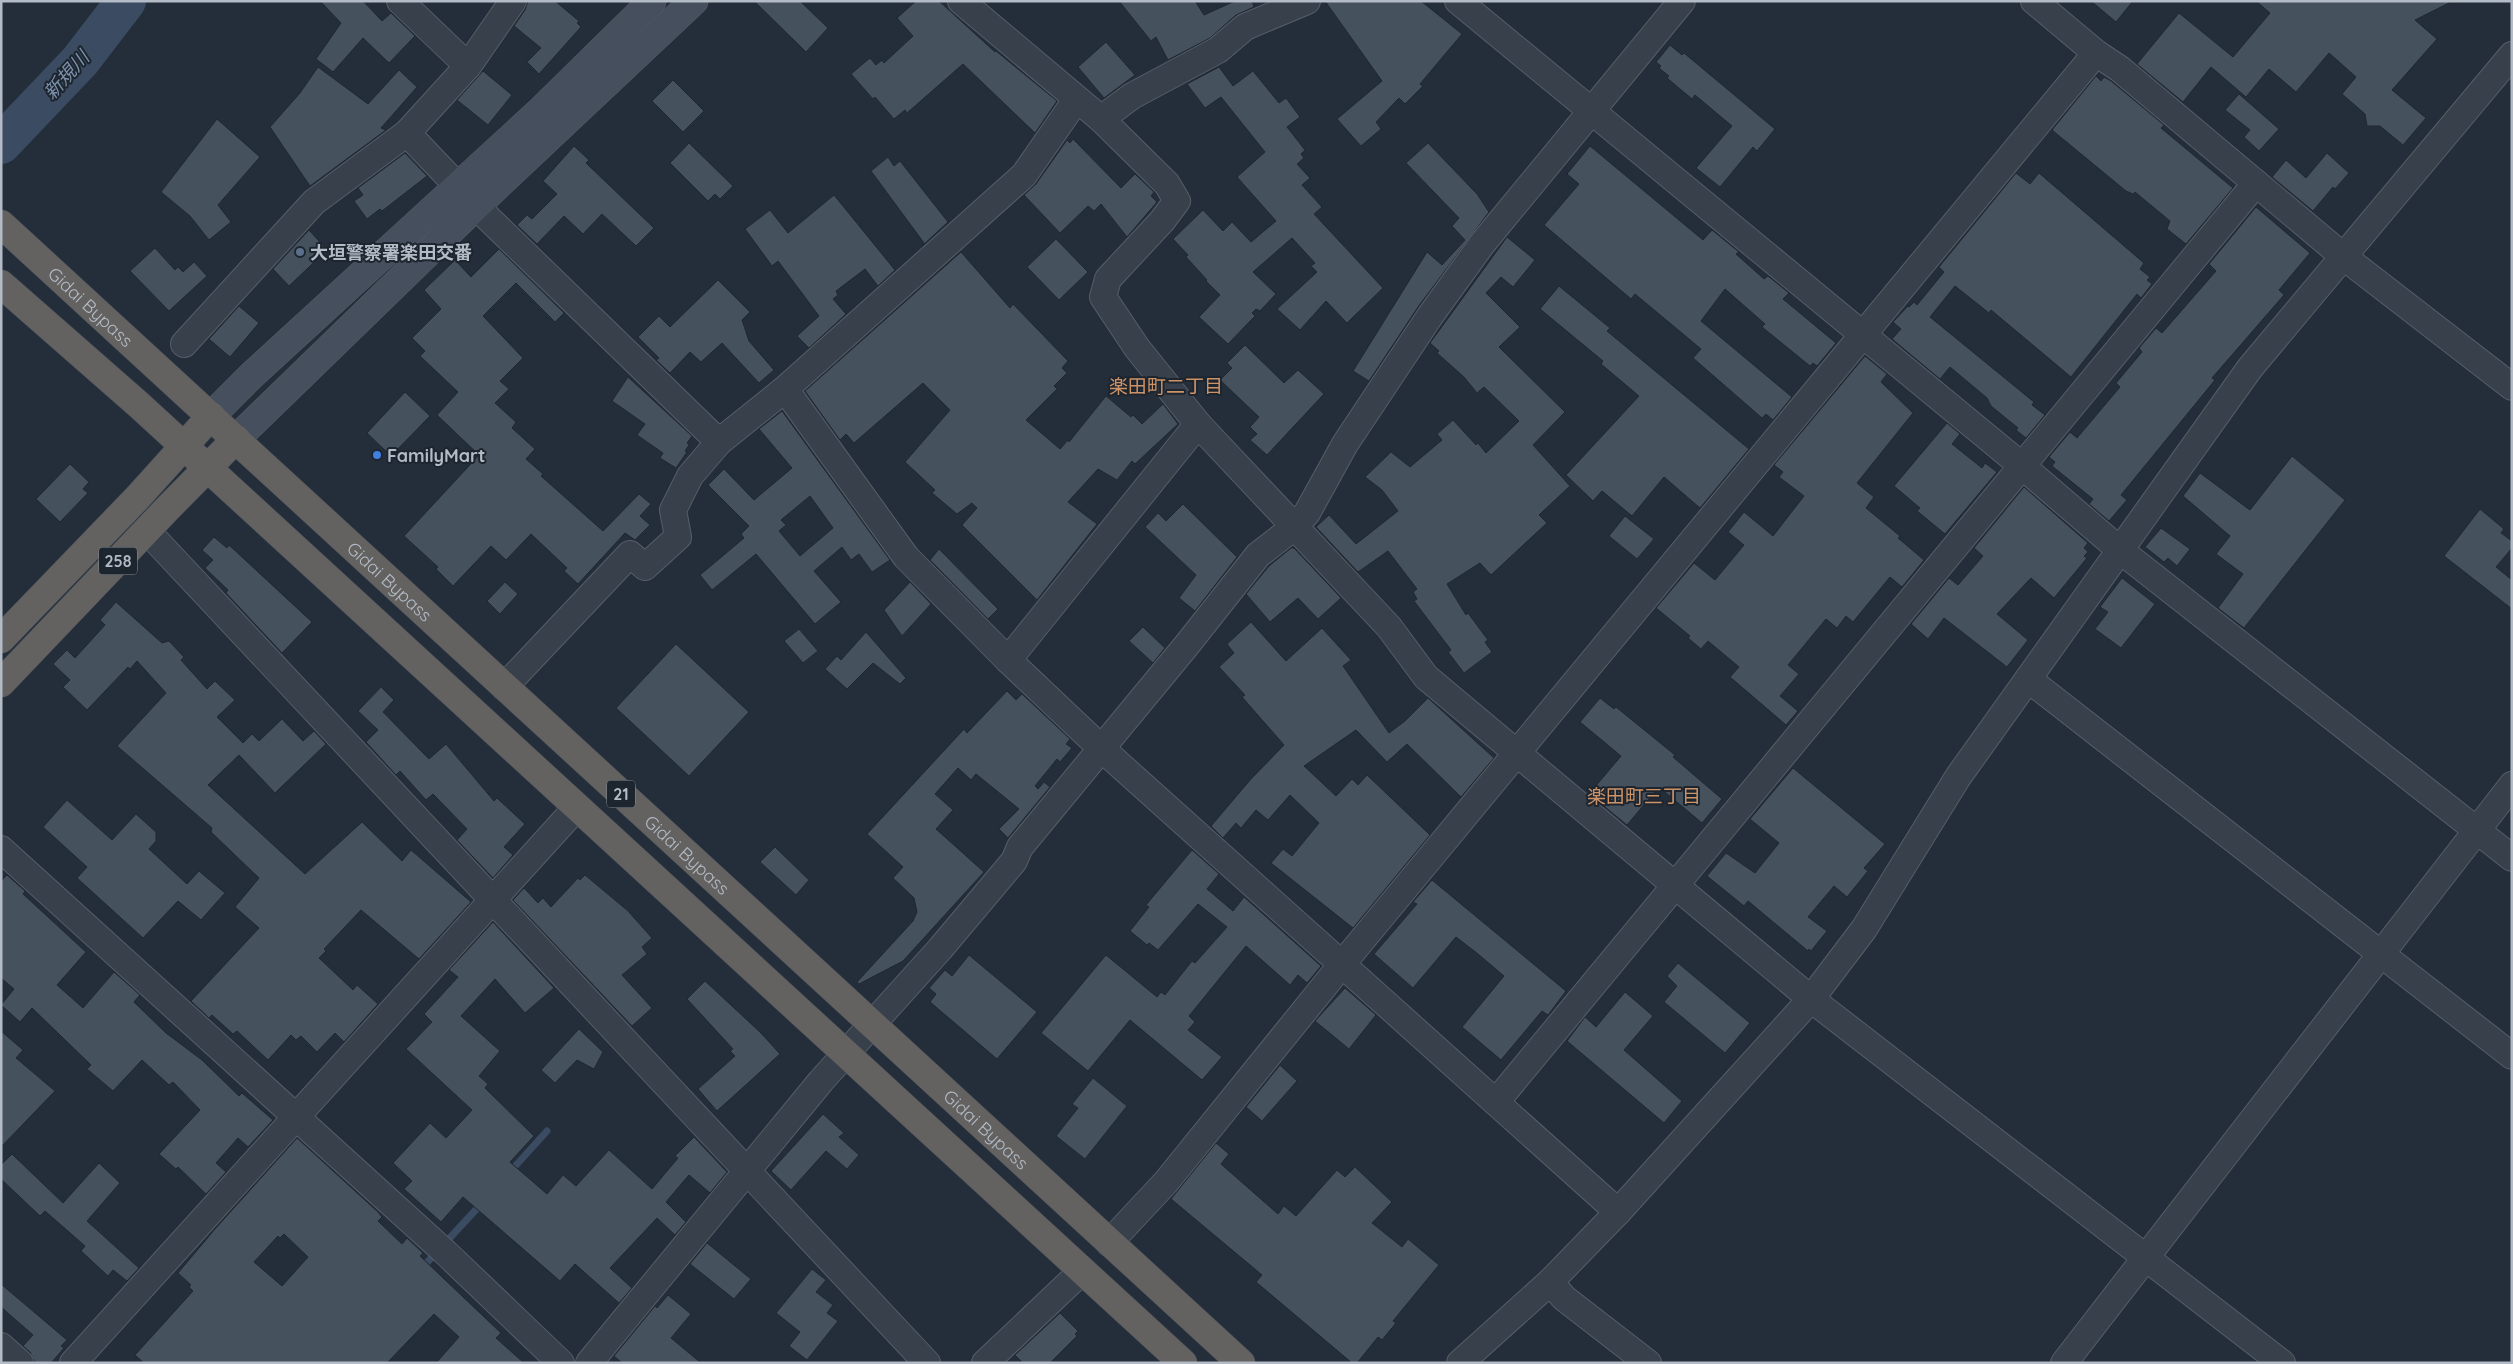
<svg xmlns="http://www.w3.org/2000/svg" width="2513" height="1364" viewBox="0 0 2513 1364" font-family="Quicksand,'Noto Sans JP',sans-serif">
<rect width="100%" height="100%" fill="#242e3a"/>
<g fill="none" stroke-linecap="round" stroke-linejoin="round">
<g stroke="#3b4b62" stroke-width="7">
<path d="M509,1173L547,1131"/>
<path d="M421,1269L483,1202"/>
</g>
<path stroke="#3b4b62" stroke-width="40" d="M1,144L80,61L126,1"/>
</g>
<g fill="#46515e" stroke="#1f2731" fill-rule="evenodd">
<path d="M320,1H363L382,21L391,13L415,36L389,63L363,38L333,72L316,59L341,23Z"/>
<path d="M528,1H555L579,21L577,23L581,27L539,74L527,62L541,48L514,26L525,10Z"/>
<path d="M754,1H800L828,28L806,52Z"/>
<path d="M916,1H939L995,52L996,51L1057,101L1035,133L963,64L907,113L905,110L894,119L875,97L873,99L851,74L870,58L876,65L882,60L884,63L913,36L897,18Z"/>
<path d="M1119,1H1195L1204,15L1235,1H1252L1254,7L1236,15L1210,38L1168,60L1156,37L1151,41Z"/>
<path d="M1325,1H1421L1462,34L1420,84L1423,86L1405,104L1399,98L1376,122L1381,129L1361,146L1337,119L1382,81Z"/>
<path d="M2091,1H2133L2116,22Z"/>
<path d="M2256,1H2453L2415,20L2437,39L2392,90L2426,118L2403,145L2380,126H2367L2365,114L2342,94L2356,77L2329,53L2296,92L2269,69L2246,97L2211,67L2183,102L2137,64L2179,13L2233,57L2270,13Z"/>
<path d="M1106,42L1135,75L1104,98L1078,67Z"/>
<path d="M1670,45L1682,55L1684,53L1775,129L1757,151L1753,147L1720,187L1696,168L1732,126L1695,95L1692,99L1667,78L1669,76L1659,68L1661,66L1656,62Z"/>
<path d="M318,67L368,104L399,70L417,87L381,128L386,130L310,186L270,127L300,93Z"/>
<path d="M1219,67L1233,86L1253,71L1279,103L1286,98L1300,117L1287,127L1305,150L1301,154L1304,158L1297,164L1310,178L1302,185L1322,207L1314,214L1383,288L1347,323L1326,301L1300,330L1277,309L1317,272L1311,266L1315,263L1292,238L1253,272L1276,294L1260,311L1256,309L1252,313L1255,316L1228,344L1199,317L1220,295L1206,281L1207,280L1186,257L1188,255L1173,239L1203,210L1223,231L1232,222L1251,242L1276,221L1237,177L1265,152L1221,97L1205,108L1187,84Z"/>
<path d="M483,71L512,95L488,125L457,100Z"/>
<path d="M2096,76L2101,81L2104,77L2111,81L2164,125L2161,128L2233,188L2186,244L2167,229L2170,221L2135,192L2133,194L2126,191L2052,130Z"/>
<path d="M673,80L704,111L683,132L652,101Z"/>
<path d="M2239,94L2279,129L2259,151L2244,137L2250,130L2225,110Z"/>
<path d="M217,119L260,157L218,205L231,222L209,240L190,216L161,192Z"/>
<path d="M1073,139L1121,188L1135,174L1154,192L1151,196L1157,202L1127,237L1101,204L1094,211L1088,206L1060,233L1024,195L1036,184L1067,140L1070,143Z"/>
<path d="M689,143L733,186L720,199L715,194L708,201L670,163Z"/>
<path d="M1428,143L1477,194L1489,212L1418,307L1369,381L1353,371L1427,252L1442,265L1465,240L1452,226L1459,218L1406,163Z"/>
<path d="M574,146L589,160L586,163L654,228L636,246L602,214L583,234L564,216L537,244L517,225L527,215L532,219L557,194L543,181Z"/>
<path d="M1590,146L1703,240L1712,230L1739,252L1736,254L1764,279L1768,276L1789,293L1783,299L1836,343L1817,366L1813,363L1810,366L1762,327L1765,324L1725,289L1701,321L1792,397L1773,420L1766,414L1762,418L1693,358L1701,349L1635,294L1631,299L1544,225L1579,184L1567,174Z"/>
<path d="M405,153L427,176L382,211L380,209L367,219L354,201L363,195L358,188Z"/>
<path d="M2327,153L2349,173L2335,189L2333,187L2313,211L2272,177L2286,160L2306,178Z"/>
<path d="M888,157L894,166L900,161L948,222L922,246L924,243L871,171Z"/>
<path d="M2016,173L2030,184L2039,173L2144,263L2140,269L2150,277L2147,280L2152,284L2141,298L2137,294L2071,377L1991,310L1989,313L1955,286L1930,317L2034,402L2032,405L2045,415L2026,438L2016,430L2018,428L1991,406L1987,398L1950,367L1940,379L1892,339L1901,329L1893,322L1908,306L1909,307L1914,302L1917,305L1944,272L1939,267Z"/>
<path d="M834,195L895,270L878,286L865,269L836,291L838,295L833,299L846,314L809,348L797,336L819,316L778,261L772,266L745,229L770,210L788,233Z"/>
<path d="M2256,207L2310,253L2279,290L2284,295L2212,378L2215,380L2121,495L2127,500L2109,521L2089,504L2093,499L2052,466L2055,462L2049,457L2070,432L2077,438L2120,387L2116,383L2142,352L2139,348L2156,328L2162,333L2216,271L2209,264Z"/>
<path d="M309,230L327,250L289,286L273,269Z"/>
<path d="M1507,237L1535,260L1513,287L1501,277L1486,293L1520,327L1499,347L1565,412L1533,445L1570,486L1539,515L1547,523L1491,575L1480,563L1447,584L1466,615L1468,613L1488,640L1485,642L1492,652L1464,673L1448,652L1451,650L1414,601L1417,599L1413,592L1417,589L1388,551L1358,572L1316,527L1329,515L1356,544L1398,511L1382,490L1365,477L1391,452L1410,467L1442,440L1437,434L1453,420L1476,445L1478,443L1486,453L1519,421L1484,387L1477,393L1464,377L1437,353L1439,351L1430,343Z"/>
<path d="M1056,239L1088,272L1059,300L1027,267Z"/>
<path d="M155,248L175,270L178,267L183,272L194,262L207,276L169,311L130,271Z"/>
<path d="M499,249L564,313L555,322L516,283L483,316L523,358L500,381L509,389L495,403L516,422L512,428L535,449L526,459L543,474L541,476L603,531L639,494L651,504L640,516L650,525L635,540L625,533L578,584L564,571L567,568L531,534L506,560L491,546L453,586L436,569L438,567L404,536L479,455L437,415L458,392L420,356L425,351L412,338L441,309L424,290L455,260L471,277Z"/>
<path d="M961,252L1010,308L1013,304L1068,361L1062,368L1067,373L1054,386L1057,389L1026,420L1060,449L1068,440L1069,442L1106,396L1131,417L1133,415L1142,424L1163,404L1178,424L1135,464L1132,461L1117,480L1098,469L1068,502L1097,524L1037,600L962,525L977,508L972,503L957,514L932,493L935,490L905,462L950,410L923,383L854,443L846,434L840,440L805,391Z"/>
<path d="M718,280L750,312L742,320L749,341L774,370L759,383L722,343L701,362L690,352L670,373L656,360L659,358L638,337L659,316L670,327Z"/>
<path d="M1559,286L1610,328L1607,331L1749,449L1700,508L1664,477L1632,516L1602,491L1593,501L1566,475L1639,396L1601,364L1603,361L1540,309Z"/>
<path d="M239,306L259,323L230,357L209,339Z"/>
<path d="M1245,345L1284,383L1298,370L1324,394L1267,455L1250,440L1257,434L1250,427L1259,417L1220,380L1232,368L1227,363Z"/>
<path d="M1865,356L1887,374L1881,382L1913,413L1857,483L1874,497L1866,508L1900,536L1898,538L1924,560L1902,587L1890,577L1853,622L1846,616L1837,628L1826,619L1788,665L1799,674L1780,696L1798,711L1786,725L1730,677L1739,667L1708,641L1701,649L1688,638L1690,636L1656,608L1694,563L1715,580L1744,545L1728,532L1744,512L1773,536L1804,496L1779,477L1783,472L1774,465Z"/>
<path d="M628,377L692,436L687,443L689,445L685,451L687,452L676,468L660,458L663,453L637,435L645,424L612,401Z"/>
<path d="M405,392L430,416L391,456L367,433Z"/>
<path d="M782,411L890,560L872,572L859,554L851,560L842,547L814,571L841,602L815,624L756,554L712,590L700,575L744,538L741,534L749,526L708,485L724,469L754,500L792,468L759,429ZM810,496L833,528L800,556L779,531L786,525L781,520Z"/>
<path d="M1947,423L1960,434L1952,444L1982,468L1985,463L1997,472L1945,534L1917,511L1920,508L1894,486Z"/>
<path d="M2292,456L2345,500L2244,628L2218,608L2243,574L2216,554L2230,536L2183,496L2200,473L2250,510Z"/>
<path d="M70,464L89,482L83,489L88,493L60,522L36,499Z"/>
<path d="M2024,487L2088,543L2084,548L2088,552L2084,556L2087,558L2054,598L2031,578L1997,614L2028,640L2007,667L1944,618L1928,639L1911,624L1949,578L1958,585L1983,556L1974,548Z"/>
<path d="M1183,504L1237,557L1195,611L1179,598L1196,575L1145,527L1158,513L1166,521Z"/>
<path d="M2480,509L2504,529L2501,533L2512,541V548L2496,567L2512,580V609L2444,556Z"/>
<path d="M1625,516L1654,539L1637,559L1609,536Z"/>
<path d="M2161,528L2190,549L2177,566L2168,558L2164,562L2145,547Z"/>
<path d="M214,537L227,548L229,545L312,622L282,653L226,593L228,590L205,568L213,560L202,550Z"/>
<path d="M1291,548H1294L1341,598L1318,619L1298,598L1270,622L1246,594L1269,566Z"/>
<path d="M939,549L998,609L988,619L930,560Z"/>
<path d="M2122,578L2155,604L2121,648L2095,629L2108,612L2100,607Z"/>
<path d="M505,582L518,594L500,614L487,601Z"/>
<path d="M910,582L931,604L902,636L884,610Z"/>
<path d="M116,602L162,643L169,641L184,657L181,660L207,689L215,681L235,700L217,717L243,743L252,734L259,741L282,719L303,741L314,731L326,744L275,793L239,755L208,785L305,874L362,822L402,861L411,850L471,902L419,959L361,910L324,949L326,951L319,958L353,990L357,985L378,1004L344,1042L335,1033L317,1052L301,1036L296,1040L291,1035L268,1060L237,1031L233,1034L212,1015L209,1018L191,1001L259,928L235,907L259,878L211,832L212,828L117,746L166,693L137,661L130,669L128,667L87,710L63,687L70,680L53,664L67,650L75,658L105,625L100,620Z"/>
<path d="M1251,622L1286,661L1322,628L1351,660L1343,666L1389,733L1405,721L1428,698L1494,758L1461,797L1407,744L1387,762L1356,730L1304,766L1336,796L1352,779L1358,785L1367,775L1430,835L1353,928L1271,863L1283,849L1292,856L1319,823L1290,795L1268,820L1256,810L1241,828L1236,823L1223,838L1211,826L1251,779L1284,745L1242,697L1245,695L1219,667L1234,653L1227,644Z"/>
<path d="M1143,627L1165,648L1153,663L1129,641Z"/>
<path d="M799,629L818,651L803,663L784,641Z"/>
<path d="M866,632L906,678L900,684L873,663L847,689L825,669L837,656L841,660Z"/>
<path d="M676,644L749,712L689,776L616,708Z"/>
<path d="M381,687L394,700L383,712L429,759L446,744L494,801L497,798L525,824L504,847L513,855L493,878L457,840L467,829L433,794L426,800L400,771L396,775L366,742L378,730L358,711Z"/>
<path d="M1007,691L1016,700L1022,694L1070,739L1066,744L1072,748L1060,762L1057,759L1035,786L1038,789L1044,782L1050,787L1008,838L999,829L1019,809L976,774L971,780L958,768L935,794L953,810L936,829L984,872L903,961L859,984L857,982L913,921L917,912L914,898L893,878L903,867L867,834L964,729L967,733Z"/>
<path d="M1600,698L1614,709L1616,707L1675,755L1673,757L1722,799L1702,823L1659,787L1627,825L1589,794L1621,756L1580,722Z"/>
<path d="M1793,768L1885,844L1864,868L1868,871L1847,897L1834,886L1808,917L1827,931L1811,951L1809,949L1808,951L1748,901L1744,906L1707,876L1726,853L1755,873L1779,843L1750,819Z"/>
<path d="M67,800L112,840L136,814L156,832V841L149,849L187,884L199,871L225,893L201,920L178,901L143,938L77,878L87,867L43,827Z"/>
<path d="M775,847L809,880L796,895L760,862Z"/>
<path d="M1192,850L1219,874L1207,889L1233,911L1244,897L1321,966L1307,983L1298,975L1290,985L1246,946L1189,1016L1195,1022L1188,1030L1222,1057L1202,1080L1130,1020L1088,1071L1041,1033L1106,955L1157,997L1161,992L1165,995L1192,961L1195,963L1227,927L1198,904L1158,950L1149,943L1147,945L1130,931L1149,907L1146,905Z"/>
<path d="M7,875L25,891L23,894L86,952L57,985L83,1008L114,972L140,995L134,1002L166,1033L202,1060L239,1096L242,1093L273,1120L248,1147L238,1138L216,1163L226,1172L206,1194L178,1167L176,1169L159,1154L200,1110L173,1082L169,1085L142,1060L113,1091L87,1069L91,1065L32,1008L20,1022L1,1005L14,989L1,978V881Z"/>
<path d="M585,875L628,911L652,938L642,947L647,954L622,975L652,1008L632,1026L513,900L524,888L538,903L543,898L551,907L578,878L580,880Z"/>
<path d="M1432,880L1566,991L1548,1015L1542,1011L1501,1060L1462,1027L1504,976L1478,954L1456,937L1413,988L1374,954L1417,904L1413,902Z"/>
<path d="M493,922L554,988L525,1013L495,979L461,1016L500,1051L479,1076L488,1084L485,1088L534,1136L510,1162L547,1194L563,1175L576,1186L609,1150L652,1189L678,1158L675,1156L694,1137L727,1172L710,1193L689,1175L666,1202L686,1222L675,1235L657,1218L610,1268L632,1288L619,1303L575,1264L560,1281L463,1197L441,1222L404,1189L412,1181L393,1163L430,1123L446,1138L472,1110L406,1049L432,1022L424,1014L458,977L449,970Z"/>
<path d="M969,955L1037,1012L997,1059L930,1002L936,994L929,988L945,970L952,976Z"/>
<path d="M1678,963L1750,1023L1725,1053L1664,1002L1677,986L1667,976Z"/>
<path d="M705,981L761,1033L780,1054L717,1111L698,1089L735,1056L730,1051L733,1049L687,999Z"/>
<path d="M1345,988L1376,1015L1349,1049L1315,1021Z"/>
<path d="M1625,992L1653,1016L1624,1050L1682,1101L1664,1123L1567,1041L1585,1017L1596,1027Z"/>
<path d="M579,1029L603,1052L594,1069L577,1060L555,1083L541,1070Z"/>
<path d="M1,1031L23,1050L16,1058L55,1091L1,1147Z"/>
<path d="M1280,1065L1297,1081L1262,1121L1246,1107Z"/>
<path d="M1093,1078L1127,1106L1085,1159L1056,1136L1078,1108L1072,1104Z"/>
<path d="M823,1114L844,1133L839,1137L859,1155L847,1169L826,1151L791,1190L771,1171Z"/>
<path d="M297,1138L378,1212L382,1217L378,1221L402,1244L407,1238L423,1253L420,1256L501,1333L496,1338L524,1363H436L459,1337L434,1314L387,1363H144L135,1355L193,1291L189,1287L191,1285L178,1273L215,1229ZM284,1234L308,1257L282,1286L254,1262L278,1236L280,1238Z"/>
<path d="M1216,1143L1229,1154L1221,1164L1278,1214L1284,1206L1296,1216L1337,1170L1345,1177L1355,1167L1392,1202L1372,1223L1402,1247L1408,1239L1439,1265L1393,1321L1396,1323L1382,1340L1378,1337L1357,1363H1352L1256,1282L1262,1275L1171,1199Z"/>
<path d="M12,1154L63,1203L99,1163L120,1183L87,1221L139,1268L127,1281L113,1270L108,1276L81,1251L85,1246L45,1211L40,1216L1,1179V1165Z"/>
<path d="M707,1243L751,1279L734,1299L690,1264Z"/>
<path d="M812,1269L826,1280L816,1292L833,1305L827,1313L838,1321L807,1360L789,1346L800,1332L776,1313Z"/>
<path d="M1,1284L67,1340L61,1346L64,1348L51,1363H35L30,1352L23,1346L33,1335L1,1307Z"/>
<path d="M668,1295L691,1314L671,1338L701,1363H622L614,1356L655,1306L657,1308Z"/>
<path d="M1060,1313L1078,1331L1075,1334L1077,1336L1050,1363H1023L1015,1355Z"/>
</g>
<g fill="none" stroke-linecap="round" stroke-linejoin="round">
<g stroke="#565e68" stroke-width="28">
<g id="minor">
<path d="M400,1L468,66"/>
<path d="M961,1L1101,119L1167,184L1177,201L1162,221L1108,279L1103,297L1137,348L1198,424L1008,660"/>
<path d="M1458,1L2021,465L2121,551L2512,858"/>
<path d="M2034,1L2096,53L2120,69L2344,257L2512,387"/>
<path d="M1101,119L1132,96L1218,50L1245,27L1307,1"/>
<path d="M407,133L489,219L719,442"/>
<path d="M184,344L314,202L407,133L468,66L513,1"/>
<path d="M785,389L906,557L1008,660L1102,749L1618,1212"/>
<path d="M1198,424L1389,627L1426,677L1811,999L2282,1363"/>
<path d="M147,531L927,1363"/>
<path d="M2028,679L2512,1056"/>
<path d="M504,687L630,554L645,567L678,537L673,510L690,476L719,442L785,389L1024,175L1076,100"/>
<path d="M1,849L447,1254L561,1363"/>
<path d="M1496,1102L2256,183"/>
<path d="M1109,1243L1166,1182L1343,963L2096,53"/>
<path d="M1550,1282L1564,1298L1648,1363"/>
<path d="M1,1346L20,1363"/>
<path d="M73,1363L577,807"/>
<path d="M589,1363L821,1081L940,949L1014,861L1020,847L1186,646L1258,555L1294,527L1307,513L1345,444L1430,316L1482,244L1682,1"/>
<path d="M985,1363L1082,1271"/>
<path d="M1460,1363L1550,1282L1618,1212L1811,999L1864,929L1958,777L2250,368L2512,55"/>
<path d="M2064,1363L2512,785"/>
</g>
</g>
<g stroke="#565e68" stroke-width="29">
<g id="secondary">
<path d="M211,416L252,375L539,112L652,1"/>
<path d="M236,439L476,206L694,1"/>
</g>
</g>
<g stroke="#434b55" stroke-width="29">
<g id="trunk">
<path id="s1" d="M1,224L1241,1363"/>
<path d="M1,284L139,405L1183,1363"/>
<path d="M1,639L138,497L211,416"/>
<path d="M1,683L167,509L236,439"/>
</g>
</g>
<use href="#minor" stroke="#38404b" stroke-width="26"/>
<use href="#secondary" stroke="#464f5d" stroke-width="28"/>
<use href="#trunk" stroke="#636260" stroke-width="28"/>
</g>
<circle fill="#5c6f8a" stroke="#1d252f" stroke-width="2" cx="300" cy="252" r="5"/>
<circle fill="#3f7fe0" stroke="#1d252f" stroke-width="2" cx="377" cy="455" r="5"/>
<g text-anchor="middle" dominant-baseline="central" stroke-width="4" stroke-linejoin="round" paint-order="stroke">
<g fill="#1d252f" stroke="#868e99" stroke-width="1">
<rect x="99" y="547.5" width="38" height="27" rx="4"/>
<rect x="607" y="780.5" width="28" height="27" rx="4"/>
</g>
<g font-size="16" font-weight="bold" fill="#b3bbc6">
<text x="118" y="561">258</text>
<text x="621" y="794">21</text>
</g>
<g font-size="18" font-weight="bold" fill="#b3bbc6" stroke="#1d252f" text-anchor="start">
<text x="310" y="252">大垣警察署楽田交番</text>
<text x="387" y="455">FamilyMart</text>
</g>
<g font-size="18" fill="#b3bbc6" stroke="#1d252f">
<text stroke="none"><textPath href="#s1" startOffset="122">Gidai Bypass</textPath></text>
<text stroke="none"><textPath href="#s1" startOffset="528">Gidai Bypass</textPath></text>
<text stroke="none"><textPath href="#s1" startOffset="932">Gidai Bypass</textPath></text>
<text stroke="none"><textPath href="#s1" startOffset="1338">Gidai Bypass</textPath></text>
</g>
<g font-size="19" font-style="italic" fill="#7d91ac" stroke="#1d252f">
<text transform="translate(66 75) rotate(-48)">新規川</text>
</g>
<g font-size="19" fill="#cd9368" stroke="#1d252f">
<text x="1166" y="386">楽田町二丁目</text>
<text x="1644" y="796">楽田町三丁目</text>
</g>
</g>
<rect width="2513" height="1364" fill="none" stroke="#b3bbc6" stroke-width="5"/>
</svg>
